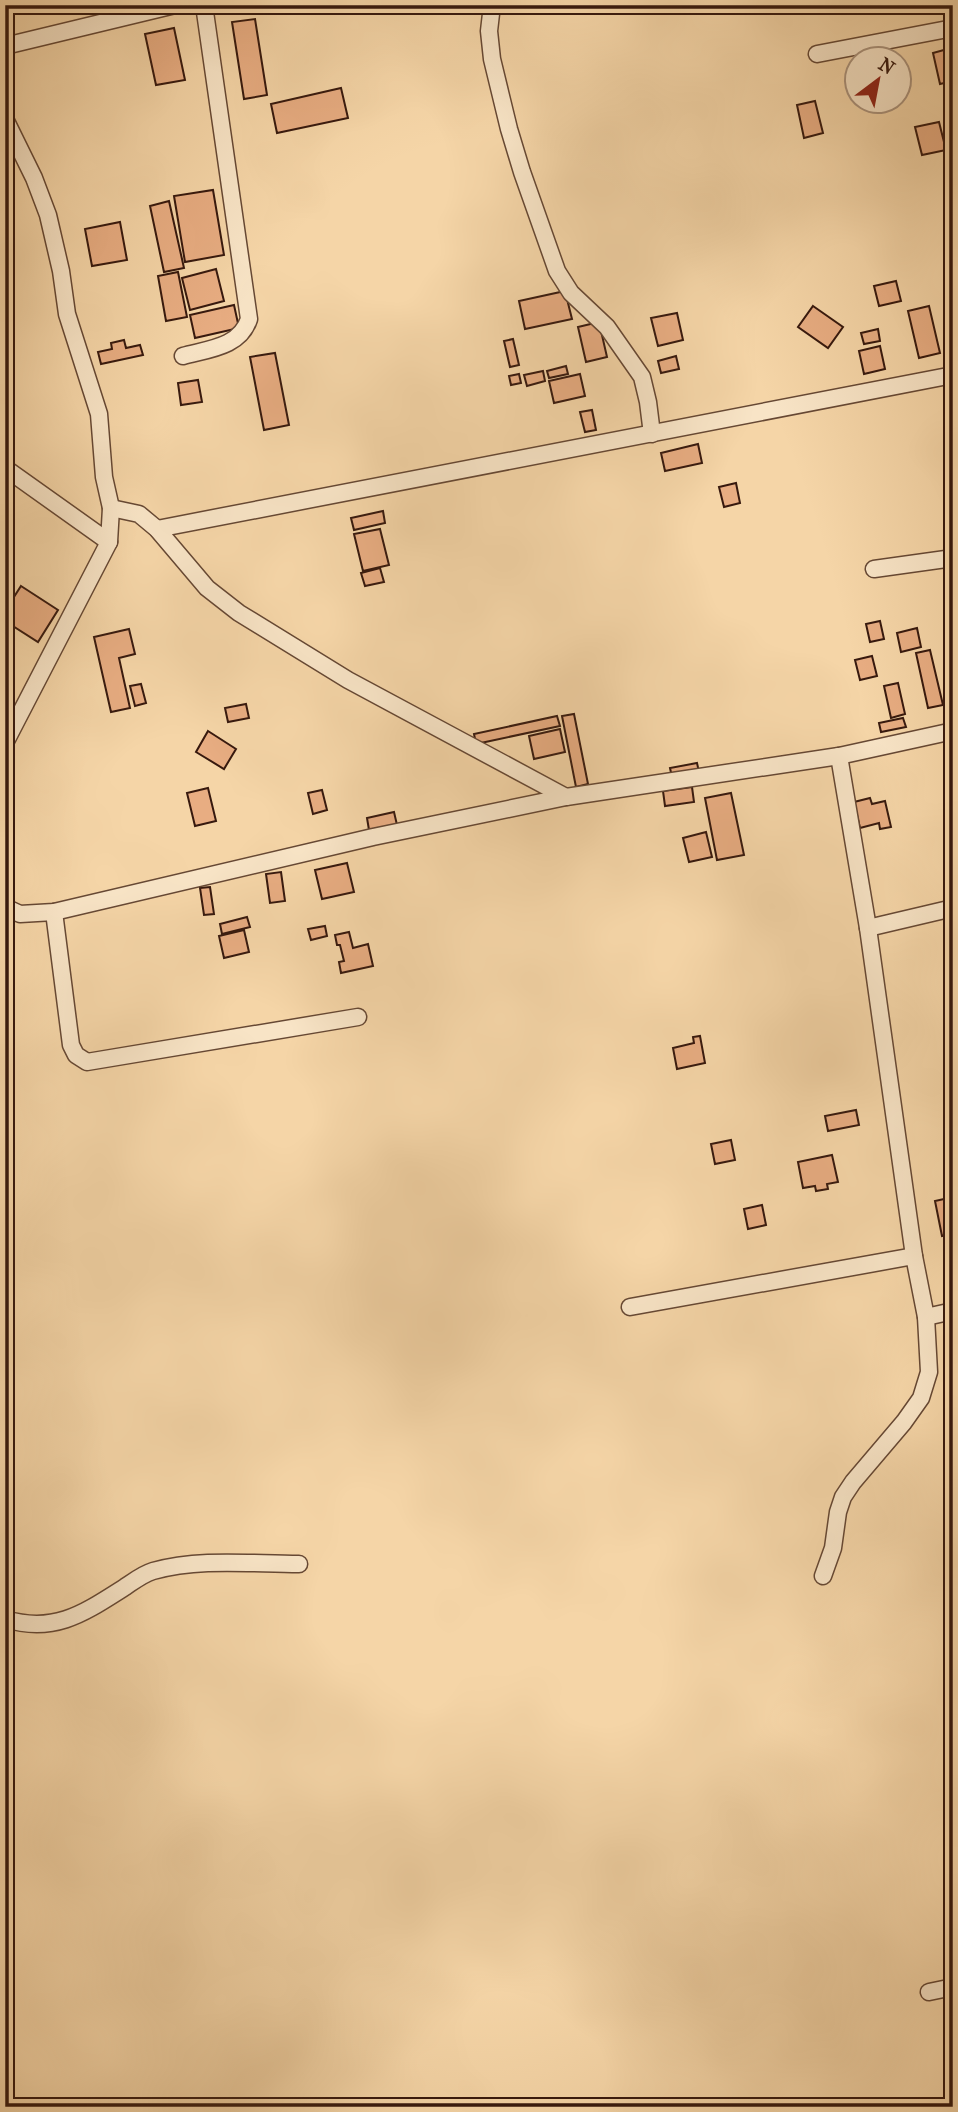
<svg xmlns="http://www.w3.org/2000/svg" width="958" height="2112" viewBox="0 0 958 2112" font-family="'IM FELL French Canon',serif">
<rect width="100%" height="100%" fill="#f5d5a7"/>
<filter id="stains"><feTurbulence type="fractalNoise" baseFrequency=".00286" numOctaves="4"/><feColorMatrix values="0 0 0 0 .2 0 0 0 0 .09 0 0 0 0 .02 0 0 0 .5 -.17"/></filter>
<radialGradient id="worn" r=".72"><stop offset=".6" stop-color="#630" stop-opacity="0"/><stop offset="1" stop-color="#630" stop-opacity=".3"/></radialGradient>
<g fill="#e8ad82" stroke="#37190e" stroke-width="2">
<path d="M255,19L267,95L244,99L232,22Z"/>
<path d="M174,28L185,80L156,85L145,34Z"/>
<path d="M951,48L953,81L940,84L933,53Z"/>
<path d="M341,88L348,118L277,133L271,104Z"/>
<path d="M815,101L823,133L804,138L797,105Z"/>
<path d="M939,122L946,150L922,155L915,127Z"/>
<path d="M213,190L224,255L185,262L174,196Z"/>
<path d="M169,201L184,268L164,272L150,206Z"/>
<path d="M120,222L127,260L92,266L85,229Z"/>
<path d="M216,269L224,301L190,310L182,278Z"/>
<path d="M178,272L187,317L166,321L158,276Z"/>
<path d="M896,281L901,301L879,306L874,286Z"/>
<path d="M565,291L572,319L525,329L519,301Z"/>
<path d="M234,305L239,328L195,338L190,315Z"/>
<path d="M813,306L843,327L828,348L798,327Z"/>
<path d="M929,306L940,353L919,358L908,311Z"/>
<path d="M677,313L683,340L658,346L651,318Z"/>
<path d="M599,322L607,357L586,362L578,327Z"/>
<path d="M878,329L880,341L864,344L861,333Z"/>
<path d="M513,339L519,365L510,367L504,341Z"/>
<path d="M124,340L126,348L140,345L143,355L101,364L98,352L112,349L111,343Z"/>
<path d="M880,346L885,369L864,374L859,351Z"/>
<path d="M275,353L289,425L264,430L250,357Z"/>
<path d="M676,356L679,369L661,373L658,361Z"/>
<path d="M566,366L568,374L549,378L547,371Z"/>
<path d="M543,371L545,381L527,386L524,375Z"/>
<path d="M519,374L521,383L511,385L509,376Z"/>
<path d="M580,374L585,396L554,403L549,381Z"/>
<path d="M198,380L202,402L181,405L178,383Z"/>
<path d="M592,410L596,430L585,432L580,412Z"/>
<path d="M698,444L702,463L665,471L661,453Z"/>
<path d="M736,483L740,503L724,507L719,487Z"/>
<path d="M383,511L385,523L354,530L351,518Z"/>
<path d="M380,529L389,565L363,571L354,534Z"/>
<path d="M380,568L384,582L365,586L361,573Z"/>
<path d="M21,586L58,610L38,642L5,621V611Z"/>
<path d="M880,621L884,639L870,642L866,624Z"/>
<path d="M917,628L921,647L901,652L897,633Z"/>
<path d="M129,629L135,654L119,658L130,708L111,712L94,637Z"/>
<path d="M930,650L943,705L928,708L916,653Z"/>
<path d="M872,656L877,676L860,680L855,660Z"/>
<path d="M898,683L905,714L891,718L884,686Z"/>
<path d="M141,684L146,703L135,706L130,686Z"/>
<path d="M246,704L249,718L228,722L225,708Z"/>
<path d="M574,714L588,784L576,787L562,716Z"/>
<path d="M557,716L560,726L476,744L474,734Z"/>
<path d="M903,718L906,727L881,732L879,723Z"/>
<path d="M560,729L565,752L534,759L529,736Z"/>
<path d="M208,731L236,749L224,769L196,752Z"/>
<path d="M697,763L699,772L672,777L670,768Z"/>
<path d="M692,787L694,802L665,806L663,791Z"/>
<path d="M208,788L216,821L195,826L187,793Z"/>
<path d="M322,790L327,810L313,814L308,793Z"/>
<path d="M731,793L744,855L717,860L705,798Z"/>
<path d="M870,798L872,804L885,801L891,827L880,829L879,823L860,828L854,802Z"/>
<path d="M394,812L397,825L369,830L367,818Z"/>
<path d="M706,832L712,857L689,862L683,838Z"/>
<path d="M347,863L354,892L322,899L315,870Z"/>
<path d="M281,872L285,901L270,903L266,874Z"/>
<path d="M210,887L214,914L204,915L200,888Z"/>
<path d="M247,917L250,927L222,934L220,924Z"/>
<path d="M325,926L327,936L311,940L308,929Z"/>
<path d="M244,930L249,952L224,958L219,936Z"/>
<path d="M349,932L353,948L368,944L373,966L341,973L339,962L344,961L340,945H337L335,935Z"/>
<path d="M700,1036L705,1063L677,1069L673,1048L694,1043L693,1037Z"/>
<path d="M856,1110L859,1125L828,1131L825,1116Z"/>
<path d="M731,1140L735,1160L715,1164L711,1144Z"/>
<path d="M832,1155L838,1182L827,1184L828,1189L816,1191L815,1186L803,1188L798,1162Z"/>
<path d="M953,1197V1234L942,1236L935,1201Z"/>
<path d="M762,1205L766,1225L748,1229L744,1209Z"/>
</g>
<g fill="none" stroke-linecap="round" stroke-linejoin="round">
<g stroke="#664834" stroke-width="19">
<g id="minor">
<path d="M492,5L489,31L492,59L509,129L522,172L557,271L571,293L607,327L642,377L648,402L652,434"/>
<path d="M5,46L175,5"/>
<path d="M817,54L953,28"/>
<path d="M5,119L34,178L48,215L61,271L67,314L99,414L104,477L111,508L109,542L5,743"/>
<path d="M183,356C209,349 240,347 249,319L204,5"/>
<path d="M5,468L109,542"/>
<path d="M111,508L139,514L157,529L207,588L239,613L348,680L566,797"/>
<path d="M157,529L953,375"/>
<path d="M874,569L953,558"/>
<path d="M5,907L20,914L54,912L373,837L566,797L839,756L953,731"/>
<path d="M54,912L71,1045L76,1055L87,1062L358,1017"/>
<path d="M868,928L953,908"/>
<path d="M630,1307L914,1256"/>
<path d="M926,1317L953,1311"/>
<path d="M823,1576L833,1548L838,1512L843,1497L853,1482L904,1422L921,1398L929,1372L926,1317L914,1256L868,928L839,756"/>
<path d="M5,1619C55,1634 84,1613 125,1587C134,1581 143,1574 153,1571C200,1558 250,1564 299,1564"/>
<path d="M929,1992L953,1987"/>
</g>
</g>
<use href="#minor" stroke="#f8e4c6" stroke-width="16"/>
</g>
<rect width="958" height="2112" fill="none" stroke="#f5d5a7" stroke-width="28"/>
<rect x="7" y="7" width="944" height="2098" fill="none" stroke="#37190e" stroke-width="3.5"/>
<rect x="14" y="14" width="930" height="2084" fill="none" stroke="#37190e" stroke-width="2"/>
<g transform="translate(878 80) rotate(32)"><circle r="33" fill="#f8e4c6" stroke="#ab937c" stroke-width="2"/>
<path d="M0-5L12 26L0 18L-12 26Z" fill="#8f2418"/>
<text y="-10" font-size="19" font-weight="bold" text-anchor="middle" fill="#37190e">N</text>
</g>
<rect width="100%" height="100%" filter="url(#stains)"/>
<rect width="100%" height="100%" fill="url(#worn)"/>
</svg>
